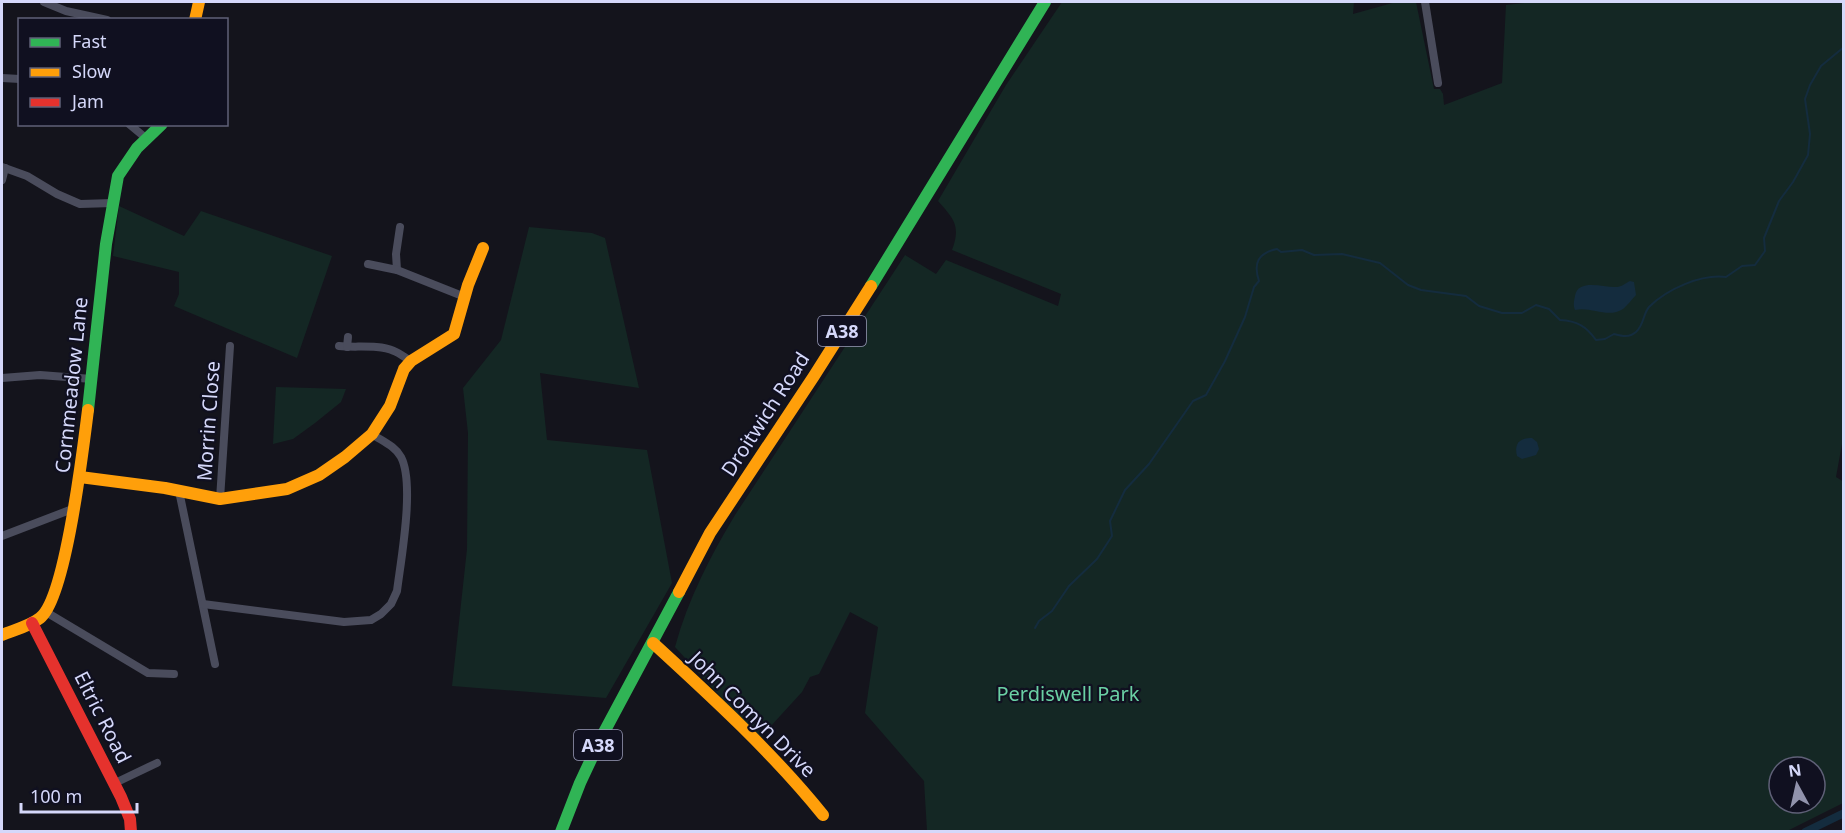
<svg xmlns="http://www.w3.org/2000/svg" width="1845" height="833" viewBox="0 0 1845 833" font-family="'Noto Sans',sans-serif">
<rect width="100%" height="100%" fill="#14141c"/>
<g fill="#142724" fill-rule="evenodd">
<path d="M1062,2H1354L1353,14L1396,2H1416L1434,89H1440L1443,94L1444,105L1502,83L1506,5L1534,2H1843L1844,433L1836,477L1844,482L1843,803L1785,832L927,831L924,781L865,713L878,627L850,612L819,674L810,677L802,692L759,739L675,647C688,599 710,557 735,515L905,255L936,274L946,260L1058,306L1061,294L952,250C961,226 954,219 938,201L1006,85ZM1779,767H1815V803H1779Z"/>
<path d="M119,206L184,236L201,211L332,256L297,358L174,306L179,294V272L113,256Z"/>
<path d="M529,227L592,233L605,238L639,388L540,373L547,440L647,450L672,583L606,698L452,686L467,549L468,433L463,388L501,340Z"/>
<path d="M276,387L346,389L341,402L315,423L293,439L273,444Z"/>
</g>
<g fill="#142c3e">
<path d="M1630,281L1634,282L1636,295C1632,299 1627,306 1623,309C1608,319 1591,306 1575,310C1573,305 1574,301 1575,296C1578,278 1604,288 1617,287C1621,287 1626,283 1630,281Z"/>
<path d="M1532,438L1537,442L1539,449L1536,455L1522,459L1517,456C1514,444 1519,438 1532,438Z"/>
</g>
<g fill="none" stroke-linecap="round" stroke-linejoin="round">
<path stroke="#142c3e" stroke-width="2" d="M1035,628L1039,621L1052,611L1069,586L1097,559L1112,536L1110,521L1125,490L1149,464L1193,401L1206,395L1225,361L1245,317L1254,287L1259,281C1253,263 1258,253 1277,249L1281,252L1302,250L1314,255L1342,254L1380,263L1408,285L1421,290L1466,296L1479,306L1502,313H1522L1536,305L1549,309L1560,320C1577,321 1586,326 1596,340L1605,339L1614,334C1622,336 1629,338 1636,332C1644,325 1643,314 1649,307C1667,289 1701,274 1726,277L1742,266L1755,265L1765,251L1764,238L1779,201L1793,182L1808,155L1810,134L1805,99L1810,85L1821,66L1844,47"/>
<path stroke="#142c3e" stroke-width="8" d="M1805,832L1844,813"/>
<g stroke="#4a4c5c" stroke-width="8">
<path d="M44,2L66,11L107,20"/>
<path d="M1425,2L1438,83"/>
<path d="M2,78L20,79"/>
<path d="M129,124L147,139"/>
<path d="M2,167L27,176L57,194L80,204L113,203"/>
<path d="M2,180L5,168"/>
<path d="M400,227L396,254L397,270L465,297"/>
<path d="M368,264L397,270"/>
<path d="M339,346C356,348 377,344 394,351C400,353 405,358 411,361"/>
<path d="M347,347L348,337"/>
<path d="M2,378L40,375L92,379"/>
<path d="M179,491L215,664"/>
<path d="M220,499L230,346"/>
<path d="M2,536L75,508"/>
<path d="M203,604L344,622L371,620L381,614L391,604L397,591C401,559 415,484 401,457C395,446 382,441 372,434"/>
<path d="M46,612L148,673L174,674"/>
<path d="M115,783L157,763"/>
</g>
<g stroke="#30b455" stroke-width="12">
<path d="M871,286L1045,2"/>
<path d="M88,410L106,244L118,176L137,148L162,124"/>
<path d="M561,832L580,783L602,736L679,592"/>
</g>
<g stroke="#ff9f0a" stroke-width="12">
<path d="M195,20L199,2"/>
<path d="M80,477L165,488L220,499L287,489L319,475L345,457L372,434L390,406L404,369L411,361L454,334L468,285L483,248"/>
<path d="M679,592L710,533L814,376L871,286"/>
<path d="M2,635C14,630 30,626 40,618C66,598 83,448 88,410"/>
<path d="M653,643C712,697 773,753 823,815"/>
</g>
<path stroke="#e5322d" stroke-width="12" d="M32,623L121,797L130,819L131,832"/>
</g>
<g text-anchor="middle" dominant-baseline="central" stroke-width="4.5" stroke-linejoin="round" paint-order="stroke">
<g fill="#101020" stroke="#9a9cb9" stroke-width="1.5">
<rect x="818" y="316" width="48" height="30" rx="4.5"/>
<rect x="574" y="730" width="48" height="30" rx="4.5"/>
</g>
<g font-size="18" font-weight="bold" fill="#d5d8fa">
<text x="842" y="331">A38</text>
<text x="598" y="745">A38</text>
</g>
<g font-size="20" fill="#d5d8fa" stroke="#101020">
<text transform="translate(71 385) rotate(-84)">Cornmeadow Lane</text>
<text transform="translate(765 414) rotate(-57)">Droitwich Road</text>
<text transform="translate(208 421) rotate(-86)">Morrin Close</text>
<text transform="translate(753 714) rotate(45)">John Comyn Drive</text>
<text transform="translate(103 717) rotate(63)">Eltric Road</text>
</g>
<g font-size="20" fill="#6ad0a4" stroke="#101020">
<text x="1068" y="693">Perdiswell Park</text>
</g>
</g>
<rect width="1845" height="833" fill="none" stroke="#d5d8fa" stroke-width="6"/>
<rect x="18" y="18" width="210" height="108" fill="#101020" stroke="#5f6077" stroke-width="1.5"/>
<rect x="30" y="38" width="30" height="9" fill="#30b455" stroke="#5f6077" stroke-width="1.5"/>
<text x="72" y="48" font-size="18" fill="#d5d8fa">Fast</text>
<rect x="30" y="68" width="30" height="9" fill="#ff9f0a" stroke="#5f6077" stroke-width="1.5"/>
<text x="72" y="78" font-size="18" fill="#d5d8fa">Slow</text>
<rect x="30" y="98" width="30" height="9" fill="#e5322d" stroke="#5f6077" stroke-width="1.5"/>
<text x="72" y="108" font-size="18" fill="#d5d8fa">Jam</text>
<g transform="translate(1797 785) rotate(352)"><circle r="28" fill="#101020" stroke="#5f6077" stroke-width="1.5"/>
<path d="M0-4.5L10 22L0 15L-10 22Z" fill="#9193ac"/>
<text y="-9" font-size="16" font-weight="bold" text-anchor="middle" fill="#d5d8fa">N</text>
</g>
<path d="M21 803v9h116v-9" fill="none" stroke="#d5d8fa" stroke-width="3"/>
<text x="30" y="803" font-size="18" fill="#d5d8fa" stroke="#101020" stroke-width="4.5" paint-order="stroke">100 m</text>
</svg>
